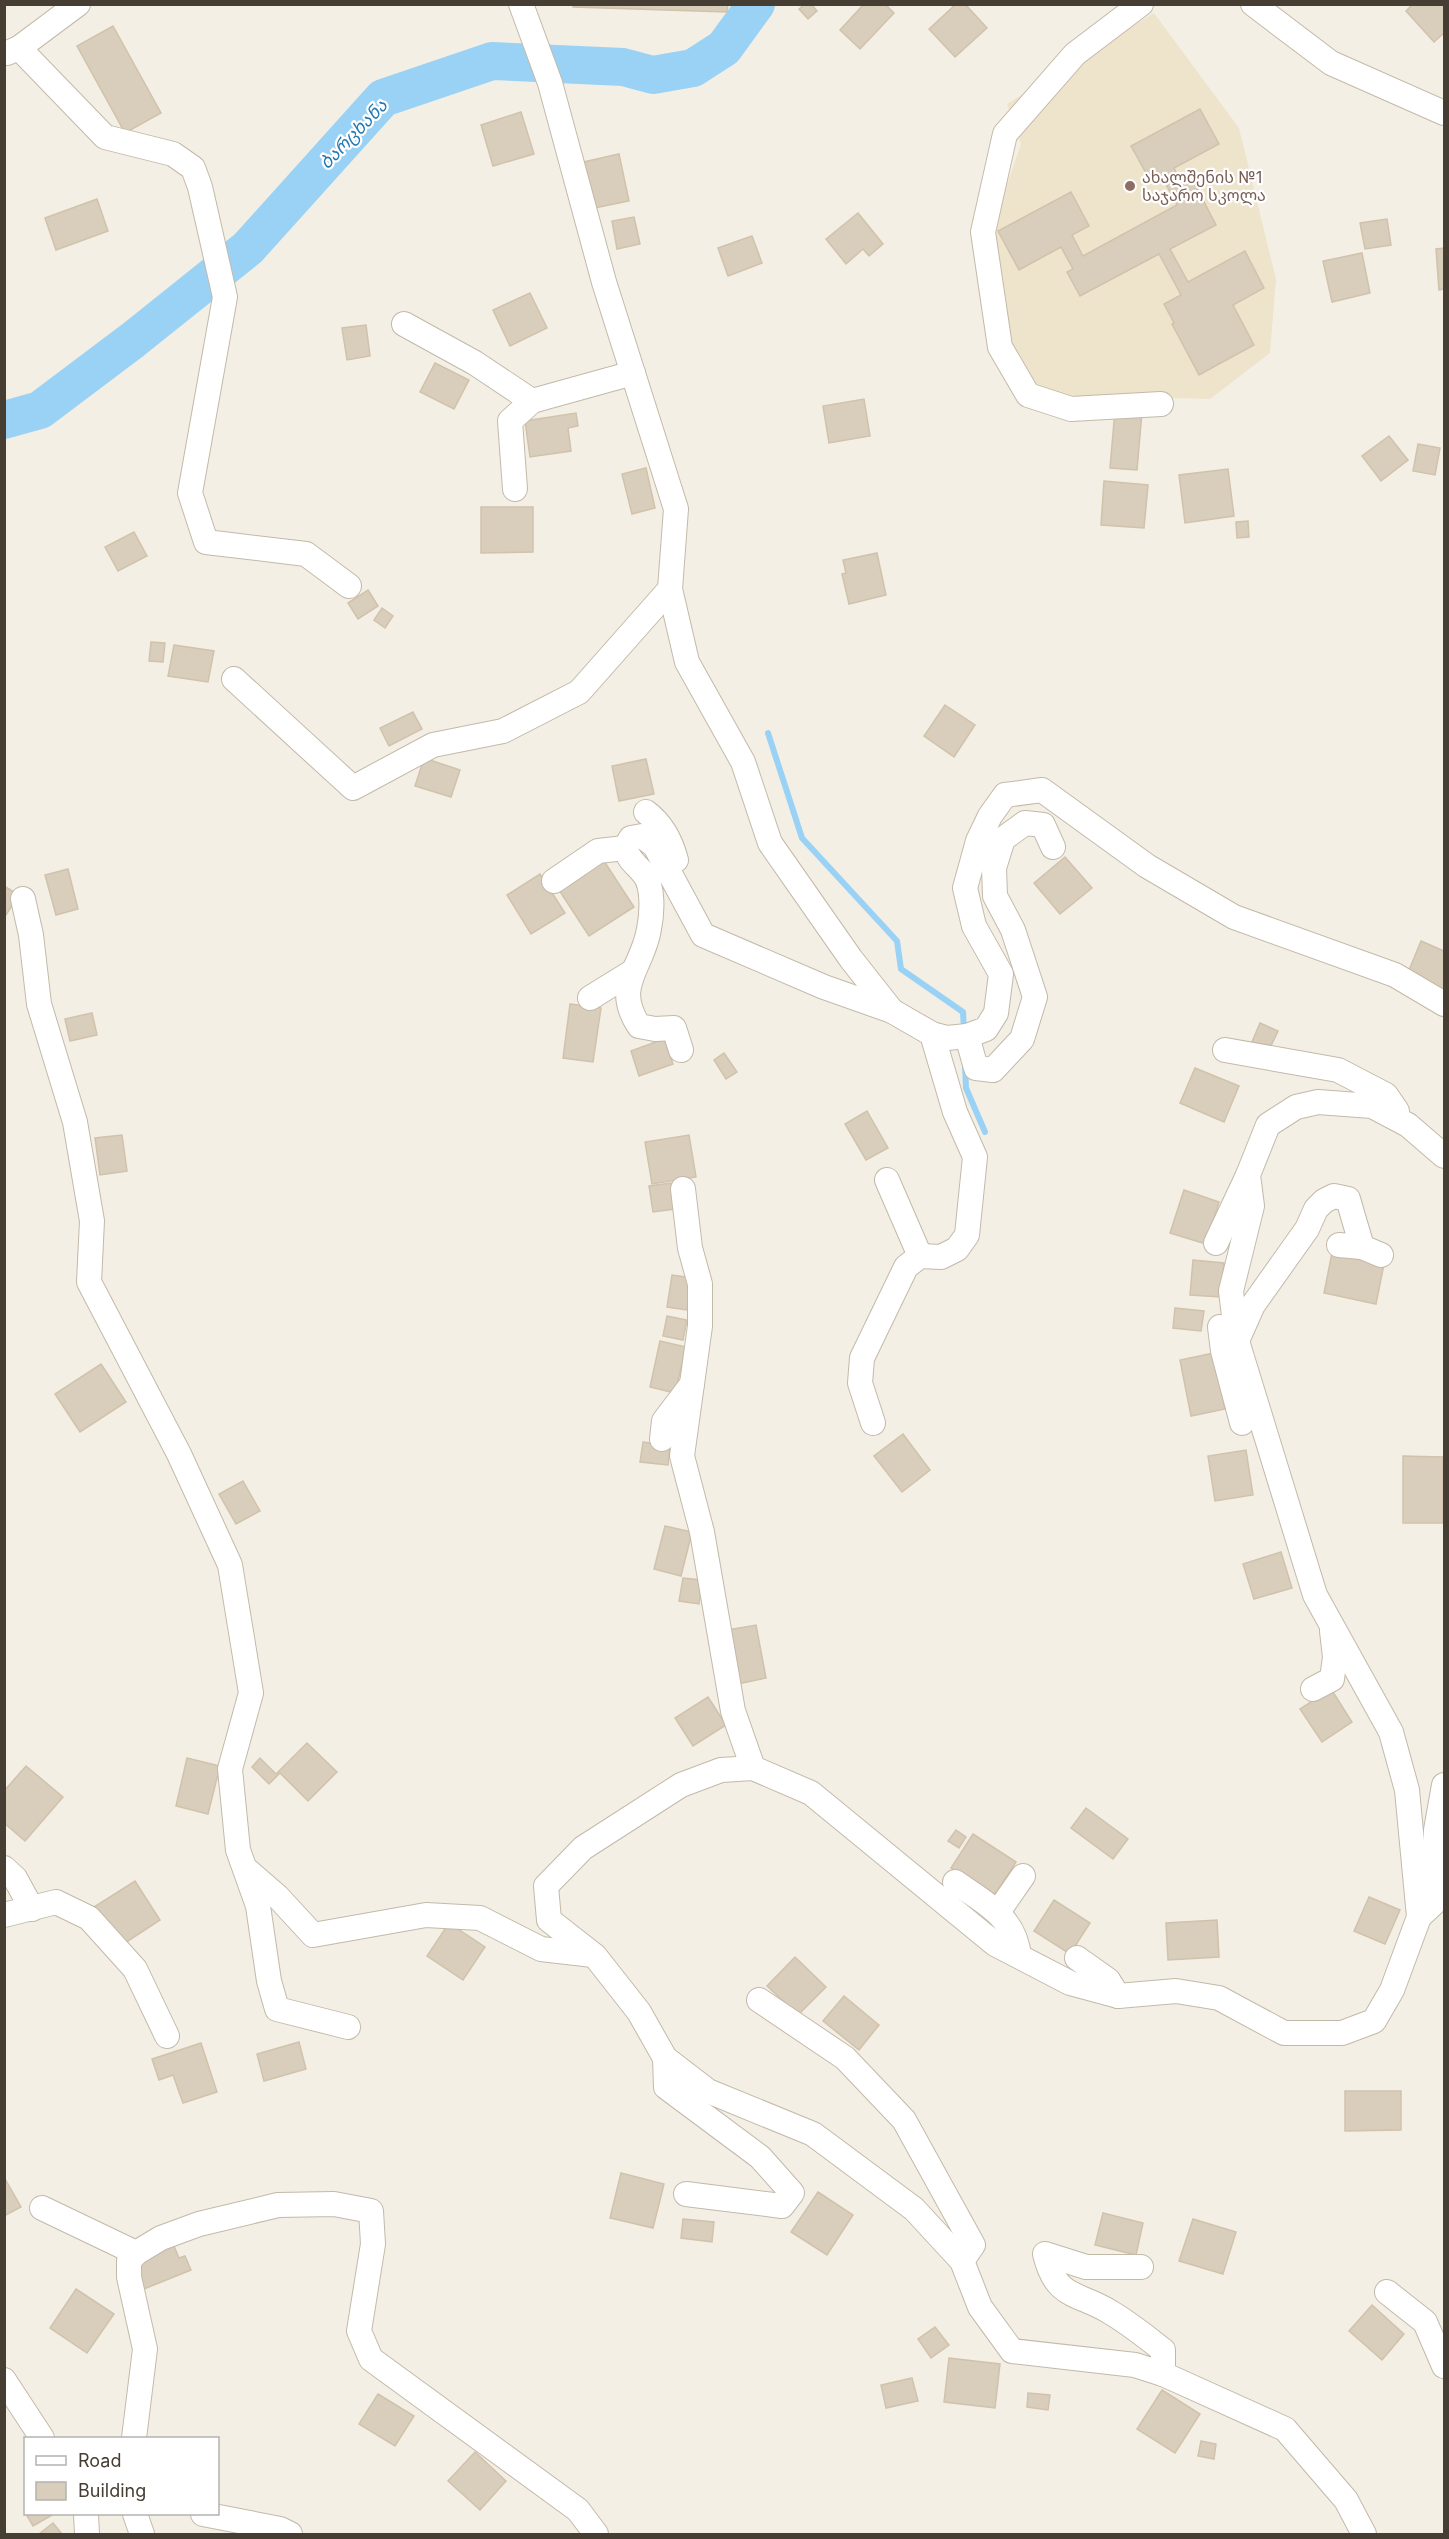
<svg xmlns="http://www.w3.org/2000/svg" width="1449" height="2539" viewBox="0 0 1449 2539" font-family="Inter,'Noto Sans Georgian',sans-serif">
<rect width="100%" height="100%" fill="#f4efe4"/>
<path fill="#eee4cc" d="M1154,13L1239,128L1276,279L1270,353L1210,399L1042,395L1016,363L992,228L1021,144L1007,104Z"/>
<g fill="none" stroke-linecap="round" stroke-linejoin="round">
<g stroke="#9ad2f6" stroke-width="6">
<path d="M768,733L802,838L897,941L901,969L963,1012L964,1030"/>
<path d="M965,1065L966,1088L985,1132"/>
</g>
<path stroke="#9ad2f6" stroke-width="38" d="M4,420L40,410L133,340L248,248L383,98L492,61L623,67L653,75L693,68L724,48L756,4"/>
</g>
<g fill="#d9cdbb" stroke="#d1c2ab" stroke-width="1.5">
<path d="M573,4H728L727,12L573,7Z"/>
<path d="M805,4H811L817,11L808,19L799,9Z"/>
<path d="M864,4H885L894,13L860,49L840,30Z"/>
<path d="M956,4H965L987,28L955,57L929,29Z"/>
<path d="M1413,4L1444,5V33L1434,42L1406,11Z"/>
<path d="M113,26L161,113L125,133L77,46Z"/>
<path d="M1200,109L1219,144L1174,168L1180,180L1190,175L1216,225L1170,249L1188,282L1245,251L1264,288L1233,305L1254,345L1199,375L1172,324L1174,323L1164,304L1181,295L1159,254L1080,296L1067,272L1073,269L1061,247L1019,270L998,231L1071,192L1089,226L1072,235L1083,256L1177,205L1162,177L1151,182L1131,146Z"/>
<path d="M521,112L534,154L493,166L481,125Z"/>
<path d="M619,154L629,201L594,208L583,162Z"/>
<path d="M97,199L108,231L56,250L45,218Z"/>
<path d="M858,213L883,244L869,256L863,249L846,264L826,239Z"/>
<path d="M634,217L640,244L617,249L612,221Z"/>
<path d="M1387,219L1391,245L1365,249L1360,223Z"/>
<path d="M752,236L762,263L728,276L718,248Z"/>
<path d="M1444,248V289L1439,290L1436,249Z"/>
<path d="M1362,253L1370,293L1332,302L1323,261Z"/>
<path d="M530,293L547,328L510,346L493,310Z"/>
<path d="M366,325L370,356L347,360L342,328Z"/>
<path d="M435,363L469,380L454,409L420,392Z"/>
<path d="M864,399L870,436L829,443L823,406Z"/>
<path d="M1115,410L1142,412L1137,470L1110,468Z"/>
<path d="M576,413L578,426L568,428L571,451L530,457L525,421Z"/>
<path d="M1389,436L1408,460L1381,481L1362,456Z"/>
<path d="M1418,444L1440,448L1435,475L1413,471Z"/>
<path d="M646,468L655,508L632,514L622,474Z"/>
<path d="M1228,469L1234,516L1185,523L1179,475Z"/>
<path d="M1104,481L1148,485L1144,528L1101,525Z"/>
<path d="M481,507H533V552L481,553Z"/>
<path d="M1248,521L1249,537L1237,538L1236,522Z"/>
<path d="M134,532L147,556L118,571L105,547Z"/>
<path d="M877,553L886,595L849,604L842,574L846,573L843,560Z"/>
<path d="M368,590L378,606L358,619L348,603Z"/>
<path d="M382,608L393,616L385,628L374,620Z"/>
<path d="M151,642L165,643L163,662L149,661Z"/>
<path d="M174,645L214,651L208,682L168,676Z"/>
<path d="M945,705L975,725L954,757L924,736Z"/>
<path d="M413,712L422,729L389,746L380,728Z"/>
<path d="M424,758L460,770L451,797L415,786Z"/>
<path d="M646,759L654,794L619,801L612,766Z"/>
<path d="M1065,857L1092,888L1060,914L1034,883Z"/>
<path d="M602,858L634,907L589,936L557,887Z"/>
<path d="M68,869L78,909L56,915L45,875Z"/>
<path d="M540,874L565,913L531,934L507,895Z"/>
<path d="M4,886L19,895L4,918Z"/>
<path d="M1421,941L1444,951V990L1407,975Z"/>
<path d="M570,1004L601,1008L593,1062L563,1058Z"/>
<path d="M92,1013L97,1035L70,1041L65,1019Z"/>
<path d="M1260,1023L1278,1031L1269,1050L1252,1042Z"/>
<path d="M664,1039L673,1064L639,1076L631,1051Z"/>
<path d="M724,1053L737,1072L726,1079L714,1060Z"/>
<path d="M1195,1068L1239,1086L1224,1122L1180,1103Z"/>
<path d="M867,1111L888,1148L866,1160L845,1124Z"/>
<path d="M122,1135L127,1171L100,1175L95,1138Z"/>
<path d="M689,1135L696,1177L652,1184L645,1142Z"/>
<path d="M671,1183L675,1209L653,1212L649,1186Z"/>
<path d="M1184,1190L1219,1202L1206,1244L1170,1233Z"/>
<path d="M1332,1253L1384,1264L1376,1304L1324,1293Z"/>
<path d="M1193,1260L1224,1263L1221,1297L1190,1295Z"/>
<path d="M672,1275L692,1278L687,1310L667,1307Z"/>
<path d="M1175,1308L1204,1311L1201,1331L1173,1328Z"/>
<path d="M667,1316L687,1320L683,1340L663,1336Z"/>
<path d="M660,1341L686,1347L675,1393L650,1387Z"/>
<path d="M1214,1353L1225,1409L1191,1416L1180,1360Z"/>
<path d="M101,1364L126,1402L80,1432L55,1394Z"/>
<path d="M903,1434L930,1470L902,1492L874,1456Z"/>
<path d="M643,1442L670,1446L668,1465L640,1462Z"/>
<path d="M1246,1450L1253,1495L1215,1501L1208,1456Z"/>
<path d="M1403,1456L1443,1457V1523H1403Z"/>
<path d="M243,1481L260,1511L236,1524L219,1494Z"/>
<path d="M665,1526L692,1532L681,1576L654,1569Z"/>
<path d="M1281,1552L1292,1588L1254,1599L1243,1564Z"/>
<path d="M683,1578L702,1580L699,1604L679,1601Z"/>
<path d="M756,1625L766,1678L737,1684L727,1630Z"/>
<path d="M1331,1689L1352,1722L1322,1742L1300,1709Z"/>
<path d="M708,1697L726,1725L693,1746L675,1718Z"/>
<path d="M307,1743L337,1772L308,1801L280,1773L269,1784L252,1767L260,1758L276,1774Z"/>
<path d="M187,1758L220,1766L208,1814L176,1806Z"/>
<path d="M26,1766L63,1797L25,1841L4,1823V1791Z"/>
<path d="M1086,1808L1128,1839L1113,1859L1071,1828Z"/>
<path d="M956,1830L966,1837L959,1848L948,1841Z"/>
<path d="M973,1834L1016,1862L994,1896L951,1868Z"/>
<path d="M135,1881L160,1920L119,1947L94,1907Z"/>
<path d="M1369,1897L1400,1910L1385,1944L1354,1931Z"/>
<path d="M1054,1900L1090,1923L1070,1954L1034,1931Z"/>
<path d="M1217,1920L1219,1957L1168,1960L1166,1923Z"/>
<path d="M449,1923L485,1947L463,1980L427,1956Z"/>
<path d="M795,1957L826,1987L798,2015L767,1986Z"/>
<path d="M844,1996L879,2025L859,2050L823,2021Z"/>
<path d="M299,2042L306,2069L264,2081L257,2054Z"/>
<path d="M201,2043L217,2092L183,2103L173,2075L159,2080L152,2059Z"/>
<path d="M1345,2091H1401V2130L1345,2131Z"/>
<path d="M621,2173L664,2184L653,2228L610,2218Z"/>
<path d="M4,2177L21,2207L4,2216Z"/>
<path d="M818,2192L853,2215L827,2255L791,2232Z"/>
<path d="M1103,2213L1143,2223L1136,2255L1095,2245Z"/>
<path d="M683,2219L714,2222L712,2242L681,2238Z"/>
<path d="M1193,2219L1236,2232L1223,2274L1179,2261Z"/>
<path d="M174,2246L179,2258L185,2256L191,2270L144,2289L133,2262Z"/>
<path d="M76,2289L114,2314L87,2353L50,2328Z"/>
<path d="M1372,2305L1404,2334L1382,2360L1349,2331Z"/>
<path d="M935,2327L949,2345L931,2358L918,2339Z"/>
<path d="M949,2358L1000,2364L995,2408L944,2402Z"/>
<path d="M912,2378L918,2401L886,2408L881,2385Z"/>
<path d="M1162,2390L1200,2414L1175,2453L1137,2429Z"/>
<path d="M1028,2393L1050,2395L1048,2410L1027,2407Z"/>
<path d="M378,2394L414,2416L395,2446L359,2424Z"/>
<path d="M1201,2441L1216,2444L1214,2459L1198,2456Z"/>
<path d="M475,2452L506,2481L480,2510L448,2481Z"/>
<path d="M26,2514H54L33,2526Z"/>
<path d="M53,2523L62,2534H39Z"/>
</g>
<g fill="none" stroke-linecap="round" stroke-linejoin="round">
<g stroke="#c3b9a9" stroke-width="26">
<g id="minor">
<path d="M521,4L550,83L604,282L676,509L670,589L687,662L743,762L770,843L851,959L892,1011L932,1034L947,1038L967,1036L986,1029L996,1013L1001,974L974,926L965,888L978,841L990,816L1005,795L1042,790L1147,866L1234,917L1395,975L1444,1004"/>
<path d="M1141,4L1075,54L1005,134L983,232L1000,347L1028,395L1071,409L1161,404"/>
<path d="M1253,4L1331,63L1444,113"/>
<path d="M19,48L105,137L173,154L193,168L200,187L225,297L190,493L206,542L306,554L349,586"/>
<path d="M7,53L19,48L78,4"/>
<path d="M404,324L475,363L532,401L633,373"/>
<path d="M515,489L510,421L532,401"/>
<path d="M234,679L353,788L433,745L503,731L579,692L670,589"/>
<path d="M646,812C662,824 671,841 676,860"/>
<path d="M554,881L598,851L625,848"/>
<path d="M23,899L31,935L39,1004L75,1122L92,1221L89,1282L179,1454L230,1565L251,1693L230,1769L238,1850L258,1906L269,1981L277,2009L348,2027"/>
<path d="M590,998L632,972"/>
<path d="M967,1036L976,1068L993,1070L1022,1039L1035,997L1013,930L995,896L994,868L1003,839L1025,823L1043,825L1053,847"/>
<path d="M681,1050L674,1028L655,1029L639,1026C612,985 643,968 649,929C652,914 654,887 644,874C636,864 629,861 625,848L631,838L642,836L655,846L703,935L824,987L892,1011"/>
<path d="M1225,1050L1338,1070L1386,1095L1397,1111"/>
<path d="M887,1180L920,1256"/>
<path d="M683,1189L690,1248L700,1284V1326L682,1456L702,1532L733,1711L753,1768"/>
<path d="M1216,1243L1248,1175"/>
<path d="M1339,1245L1362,1247L1381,1255"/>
<path d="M1220,1327L1223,1351L1242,1423"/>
<path d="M1237,1341L1253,1305L1307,1229L1316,1209L1324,1201L1334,1196L1348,1199L1362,1247"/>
<path d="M873,1423L860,1383L862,1358L906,1267L920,1256L941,1257L957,1249L967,1235L975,1157L955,1112L932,1034"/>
<path d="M662,1439L664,1421L692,1384"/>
<path d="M1313,1689L1332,1679L1335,1657L1332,1631"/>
<path d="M4,1868L15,1878L32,1909"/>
<path d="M247,1870L277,1896L313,1935L426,1915L480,1918L541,1949L593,1955"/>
<path d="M955,1882C984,1902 1015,1917 1019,1956"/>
<path d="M998,1912L1023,1876"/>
<path d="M4,1915L56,1902L89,1918L135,1969L167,2036"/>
<path d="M1419,1917L1433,1904L1436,1830L1444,1785"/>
<path d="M1077,1958L1108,1980L1118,1996"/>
<path d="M759,2000L845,2058L904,2120L973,2245L962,2261"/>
<path d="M665,2058L666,2087L760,2157L792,2193L782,2206L686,2194"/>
<path d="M42,2208L136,2253"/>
<path d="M1141,2267H1086L1045,2254C1056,2300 1078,2292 1110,2312C1129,2323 1146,2337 1163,2350V2374"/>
<path d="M1387,2292L1425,2322L1444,2366"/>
<path d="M4,2380L42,2438"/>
<path d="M134,2438L145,2349L129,2277V2261L136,2253L161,2238L199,2224L278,2205L334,2204L371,2211L373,2244L359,2331L371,2359L578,2510L596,2534"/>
<path d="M86,2514L87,2534"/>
<path d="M135,2514L142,2534"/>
<path d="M203,2514L280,2529L290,2534"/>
<path d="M1364,2534L1346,2500L1285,2429L1163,2374L1135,2365L1012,2351L980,2307L962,2261L914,2209L813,2134L708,2091L665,2058L639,2012L595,1956L549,1920L546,1886L583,1848L681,1785L721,1770L753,1768L811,1793L995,1944L1070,1983L1118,1996L1176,1991L1219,1998L1284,2033H1342L1374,2021L1392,1990L1419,1917L1407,1790L1391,1732L1315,1595L1237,1341L1231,1291L1252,1206L1248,1175L1268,1125L1296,1107L1318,1102L1372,1106L1408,1125L1444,1156"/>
</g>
</g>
<use href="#minor" stroke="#fff" stroke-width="24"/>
</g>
<circle fill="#8d6e63" stroke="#fff" stroke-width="2" cx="1130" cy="186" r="6"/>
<g text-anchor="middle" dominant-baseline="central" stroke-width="4.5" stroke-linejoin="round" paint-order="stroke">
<g font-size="16" fill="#785e54" stroke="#fff" text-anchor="start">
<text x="1142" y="177">ახალშენის №1<tspan x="1142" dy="18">საჯარო სკოლა</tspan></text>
</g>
<g font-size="18" font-style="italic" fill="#2379b2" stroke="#fff">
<text transform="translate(353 134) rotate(-46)">ბარცხანა</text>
</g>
</g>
<rect width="1449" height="2539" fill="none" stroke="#463e33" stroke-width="12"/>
<rect x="24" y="2437" width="195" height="78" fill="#ffffff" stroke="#b5b2ad" stroke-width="1.5"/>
<rect x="36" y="2456" width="30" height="9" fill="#ffffff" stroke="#b5b2ad" stroke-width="1.5"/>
<text x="78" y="2467" font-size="18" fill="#463e33">Road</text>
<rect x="36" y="2482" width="30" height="18" fill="#d9cdbb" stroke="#b5b2ad" stroke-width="1.5"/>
<text x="78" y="2497" font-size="18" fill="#463e33">Building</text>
</svg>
